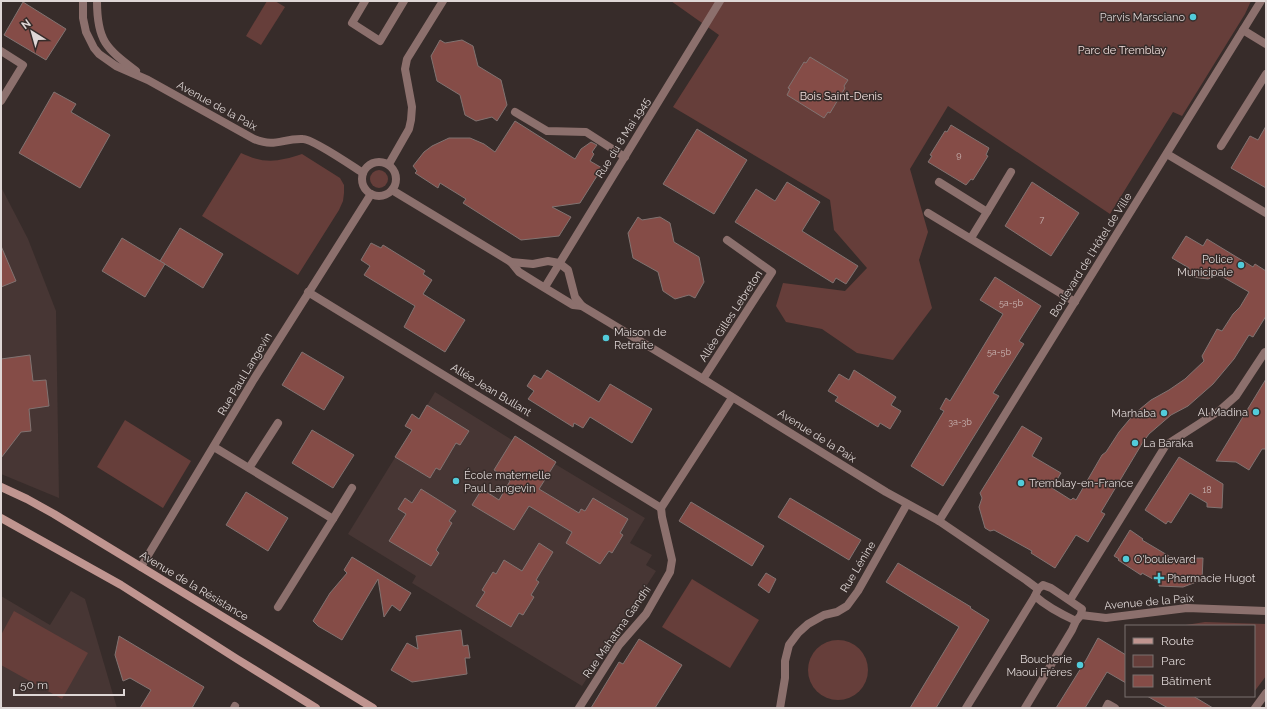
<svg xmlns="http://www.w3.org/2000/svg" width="1267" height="709" viewBox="0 0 1267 709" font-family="Raleway,sans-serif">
<rect width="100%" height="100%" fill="#372c2a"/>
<g fill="#473634">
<path d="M1,187L28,239L56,311L59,498L1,474Z"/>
<path d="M435,392L512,440L515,436L556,462L555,464L645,518L630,543L652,555L646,565L656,571L582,686L412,583L416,576L348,534L412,430L405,426L412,414L419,419Z"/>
<path d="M71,591L85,599L117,708H1V596L50,625Z"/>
</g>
<g fill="#663e3a">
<path d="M267,1H275L285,7L261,45L246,36Z"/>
<path d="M671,1H1251L1245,14L1182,116L1173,112L1110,214L948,106L910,169L928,232L919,260L932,308L893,360L857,353L822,329L786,322L776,306L783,283L845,291L867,268L834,230L830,200L673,107L719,35Z"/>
<path d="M241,153C264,164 278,162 302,154L340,178L344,185V193L343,201L339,210L298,275L202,216Z"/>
<circle cx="379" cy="179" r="9"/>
<path d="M125,420L191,461L163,508L97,467Z"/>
<path d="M692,579L759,620L730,668L662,627Z"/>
<path d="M14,611L88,653L62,699L1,665V635Z"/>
<path d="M1205,622L1266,624V676L1254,692V626H1179Z"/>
<circle cx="838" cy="670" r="30"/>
</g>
<g fill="#854c47" stroke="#817371">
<path d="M23,2L66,29L46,60L4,35Z"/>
<path d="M440,40L445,43L462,40L473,46L478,66L501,80L507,105L497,121L492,117L476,121L465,115L460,95L437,81L431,56Z"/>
<path d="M810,57L848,80L844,86L845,88L830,113L828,112L824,118L787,95L790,89L788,88L804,62L806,63Z"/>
<path d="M54,92L76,104L71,112L110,135L80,188L19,153Z"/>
<path d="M515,121L575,159L581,149L591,142L597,145L592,152L594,154L590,161L602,168L580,203L552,207L571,217L559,236L521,240L463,203L466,199L440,183L438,188L415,173L417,171L413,166L424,152L432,146L449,138H470L484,144L495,152Z"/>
<path d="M951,125L989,148L986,155L988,156L973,180L971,179L966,185L928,162L932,156L930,155L945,131L947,132Z"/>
<path d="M1266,126V188L1231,168L1250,136L1258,140Z"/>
<path d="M697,129L747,160L714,214L663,184Z"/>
<path d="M787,182L820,202L802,231L858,266L846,284L836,278L833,283L735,222L756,189L775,201Z"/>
<path d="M1032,182L1079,213L1051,256L1005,226Z"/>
<path d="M638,217L642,220L660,217L670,223L674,242L699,257L704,282L695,298L689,295L675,299L663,291L658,272L633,258L628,233Z"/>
<path d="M180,228L223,254L203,288L160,261Z"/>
<path d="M1186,236L1203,246L1207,239L1253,267L1255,264L1266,271V316L1253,337L1249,335L1234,359L1213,384L1188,406L1171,415L1149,434L1143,442L1101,512L1105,514L1088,542L1076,535L1055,568L1031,553L1032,551L994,530L990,531L985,528L979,507L982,498L980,493L1022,426L1042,438L1032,456L1061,473L1052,488L1071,500L1073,498L1076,500L1102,455L1106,452L1119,432L1134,414L1151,400L1169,390L1185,379L1204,361L1202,356L1217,329L1222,331L1233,314L1240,307L1249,292L1223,277L1217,276L1208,279L1200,278L1194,277L1187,273L1189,268L1172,258Z"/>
<path d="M122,238L165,264L145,297L102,271Z"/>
<path d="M371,243L381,248L383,245L425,271L423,274L432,280L423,294L465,320L445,352L404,327L415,306L364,275L370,266L361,260Z"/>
<path d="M1,246L16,281L1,287Z"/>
<path d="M995,277L1041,306L1019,341L1024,344L993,393L999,396L943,486L911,466L944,411L940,409L946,398L950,401L1003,314L980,300Z"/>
<path d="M302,352L344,377L324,410L282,385Z"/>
<path d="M30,355L33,381L46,380L49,406L29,409L31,431L21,432L1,458V359Z"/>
<path d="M547,370L599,402L610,384L652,409L632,443L590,417L583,428L574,423L573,427L528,399L534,391L527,386L534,375L541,379Z"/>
<path d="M854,370L896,397L891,405L901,411L890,429L880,423L878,427L835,401L838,397L828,391L839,374L849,380Z"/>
<path d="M1266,379V449H1262L1249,470L1236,462L1216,461Z"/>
<path d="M427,405L469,431L460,445L456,443L440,470L436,468L430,478L395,457L412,430L405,426L412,414L419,419Z"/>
<path d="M312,430L354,455L333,488L292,463Z"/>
<path d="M515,436L556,462L539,489L579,513L581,509L585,511L593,498L628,519L620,533L623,535L612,553L609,551L600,564L566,543L572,532L529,506L514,530L472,505L482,489L499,500L510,481L494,470Z"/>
<path d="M1179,457L1223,484L1222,508L1207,507V503L1190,493L1171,523L1168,521L1166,524L1145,510Z"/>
<path d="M421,489L456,511L449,521L452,523L436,550L439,553L431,566L389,541L406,514L398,509L405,498L412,503Z"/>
<path d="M246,492L288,518L268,551L226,525Z"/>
<path d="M790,498L861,540L849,560L778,517Z"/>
<path d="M691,502L764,546L752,566L679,521Z"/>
<path d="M1130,530L1143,539L1142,540L1174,559L1191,560V558H1203L1202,580L1183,587L1159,586L1160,583L1142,573L1141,575L1118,560L1119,559L1114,556Z"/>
<path d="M539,543L553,552L536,580L539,582L531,595L534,597L523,615L519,613L511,627L476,606L485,592L482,590L493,572L496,574L504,560L522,571Z"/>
<path d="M352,557L411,593L400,611L392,605L384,617L378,579L342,640L318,626L313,621L330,593L347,573L344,570Z"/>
<path d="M898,563L971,607L970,608L989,620L936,708H910L959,627L886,582Z"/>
<path d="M766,573L776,579L769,593L758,585Z"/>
<path d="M461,630L463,646L468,645L470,658H465L467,674L412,682L391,670L407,643L418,649L416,636Z"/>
<path d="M119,636L204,687L192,708H140L151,690L130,678L123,681L115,655Z"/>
<path d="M1098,638L1126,655V683L1107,672L1085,708H1056L1086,660Z"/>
<path d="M639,639L682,665L655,708H591L619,662L623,664Z"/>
<path d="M1147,696H1193L1213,708H1168Z"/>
</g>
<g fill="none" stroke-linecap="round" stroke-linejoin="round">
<g stroke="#8c706d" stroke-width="8">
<path d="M365,1L352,23L380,41L404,1"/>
<path d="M1243,30L1266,44"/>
<path d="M1,51L23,65L1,101"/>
<path d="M515,112L547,131L586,132L625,157"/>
<path d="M1221,146L1266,74"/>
<path d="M1167,154L1266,213"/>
<path d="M939,182L987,212L1011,172"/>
<path d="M928,213L1075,302"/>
<path d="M971,238L987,212"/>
<path d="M214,447L333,519L278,607"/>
<path d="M249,468L278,423"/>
<path d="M333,519L352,488"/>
<path d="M234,708L235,706"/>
</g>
<g stroke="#8c706d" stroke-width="8">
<path d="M83,1V18L86,32L94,48L99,54L116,66L148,80L254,139C276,148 282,138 303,139C313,139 352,166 363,173"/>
<path d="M97,1C97,41 106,48 136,71"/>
<circle cx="379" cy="179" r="17"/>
<path d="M389,164L409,129L411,120L412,107L405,69L407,59L443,1"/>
<path d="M392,190L511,262L519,272L535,282L573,305L582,306"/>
<path d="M511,262L533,264L548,261L559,263L568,270L575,297L582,306L703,379L886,492L939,521L1026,580L1038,589"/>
<path d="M545,287L720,1"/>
<path d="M308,292L661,508"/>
<path d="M703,379L772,272L727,240"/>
<path d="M939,521L1261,1"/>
<path d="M141,567L254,379L371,194"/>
<path d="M1035,596C1047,607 1061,614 1076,621"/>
<path d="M1070,600L1166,445L1219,411L1236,396L1265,352H1266"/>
<path d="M1081,615L1106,618L1187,608L1266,611"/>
<path d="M579,708L619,645L646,614L670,572L672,560L662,517L661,508L732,398"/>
<path d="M780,708L785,678V661L789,645L798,633L808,624L824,615L837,612L847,606L858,591L907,504"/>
<path d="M966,708L1035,596L1038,589L1043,585L1051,588L1082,609L1081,615L1076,621L1072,630L1025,708"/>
<path d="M1106,708L1108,704L1115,708"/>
<path d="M1255,708L1266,693"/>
</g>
<g stroke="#c09590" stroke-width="8">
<path d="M1,487L27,499L54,514L373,708"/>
<path d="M1,518L121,585L237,659L316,708"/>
</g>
</g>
<g fill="#52cbda" stroke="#372c2a" stroke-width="1.5">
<circle cx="1193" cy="17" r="4"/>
<circle cx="1241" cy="265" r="4"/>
<circle cx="606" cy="338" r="4"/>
<circle cx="1256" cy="412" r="4"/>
<circle cx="1164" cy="413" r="4"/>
<circle cx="1135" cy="443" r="4"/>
<circle cx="456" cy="481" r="4"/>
<circle cx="1021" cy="483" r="4"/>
<circle cx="1126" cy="559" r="4"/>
<path d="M1157 572h4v4h4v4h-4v4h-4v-4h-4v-4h4z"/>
<circle cx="1080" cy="665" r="4"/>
</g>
<g text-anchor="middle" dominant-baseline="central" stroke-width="3" stroke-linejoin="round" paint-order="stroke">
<g font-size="9" fill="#c8b4b2">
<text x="959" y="155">9</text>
<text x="1042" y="220">7</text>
<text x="1011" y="303">5a-5b</text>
<text x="999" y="352">5a-5b</text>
<text x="960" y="422">3a-3b</text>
<text x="1207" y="490">18</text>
</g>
<g font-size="11" fill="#dfd7d6" stroke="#372c2a" text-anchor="start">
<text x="1185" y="17" text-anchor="end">Parvis Marsciano</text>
<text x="1233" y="259" text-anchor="end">Police<tspan x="1233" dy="13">Municipale</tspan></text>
<text x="614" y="332">Maison de<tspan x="614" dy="13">Retraite</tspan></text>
<text x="1248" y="412" text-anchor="end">Al Madina</text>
<text x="1156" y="413" text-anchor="end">Marhaba</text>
<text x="1143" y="443">La Baraka</text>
<text x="464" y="475">École maternelle<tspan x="464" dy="13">Paul Langevin</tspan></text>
<text x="1029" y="483">Tremblay-en-France</text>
<text x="1134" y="559">O'boulevard</text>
<text x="1167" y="578">Pharmacie Hugot</text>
<text x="1072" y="659" text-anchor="end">Boucherie<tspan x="1072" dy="13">Maoui Frères</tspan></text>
</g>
<g font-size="11" fill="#f2dfdd" stroke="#372c2a">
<text x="1122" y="50">Parc de Tremblay</text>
<text x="841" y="96">Bois Saint-Denis</text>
</g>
<g font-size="11" fill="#dfd7d6" stroke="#372c2a">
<text transform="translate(217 106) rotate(29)">Avenue de la Paix</text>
<text transform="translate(623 138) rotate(-58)">Rue du 8 Mai 1945</text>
<text transform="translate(1091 255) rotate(-58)">Boulevard de l'Hôtel de Ville</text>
<text transform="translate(731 316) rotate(-57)">Allée Gilles Lebreton</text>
<text transform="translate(245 374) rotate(-59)">Rue Paul Langevin</text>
<text transform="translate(491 390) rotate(31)">Allée Jean Bullant</text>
<text transform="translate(817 436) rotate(32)">Avenue de la Paix</text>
<text transform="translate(858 567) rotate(-59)">Rue Lénine</text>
<text transform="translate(194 586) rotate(31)">Avenue de la Résistance</text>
<text transform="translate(1149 602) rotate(-5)">Avenue de la Paix</text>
<text transform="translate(617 632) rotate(-55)">Rue Mahatma Gandhi</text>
</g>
</g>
<rect width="1267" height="709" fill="none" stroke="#dfd7d6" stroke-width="4"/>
<rect x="1125" y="625" width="130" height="72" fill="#372c2a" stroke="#7a706f"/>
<rect x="1133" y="638" width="20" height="6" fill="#c09590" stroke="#7a706f"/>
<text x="1161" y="645" font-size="12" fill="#dfd7d6">Route</text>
<rect x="1133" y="655" width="20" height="12" fill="#663e3a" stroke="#7a706f"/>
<text x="1161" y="665" font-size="12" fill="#dfd7d6">Parc</text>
<rect x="1133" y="675" width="20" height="12" fill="#854c47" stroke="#7a706f"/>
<text x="1161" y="685" font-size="12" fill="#dfd7d6">Bâtiment</text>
<g transform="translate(32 32) rotate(323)" stroke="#372c2a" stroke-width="3" paint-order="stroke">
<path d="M0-3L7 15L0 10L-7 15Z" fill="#dfd7d6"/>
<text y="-6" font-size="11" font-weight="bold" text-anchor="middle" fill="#dfd7d6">N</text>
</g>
<path d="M14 689v6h110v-6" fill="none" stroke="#dfd7d6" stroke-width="2"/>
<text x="20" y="689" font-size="12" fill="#dfd7d6" stroke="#372c2a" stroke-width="3" paint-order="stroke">50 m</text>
</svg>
